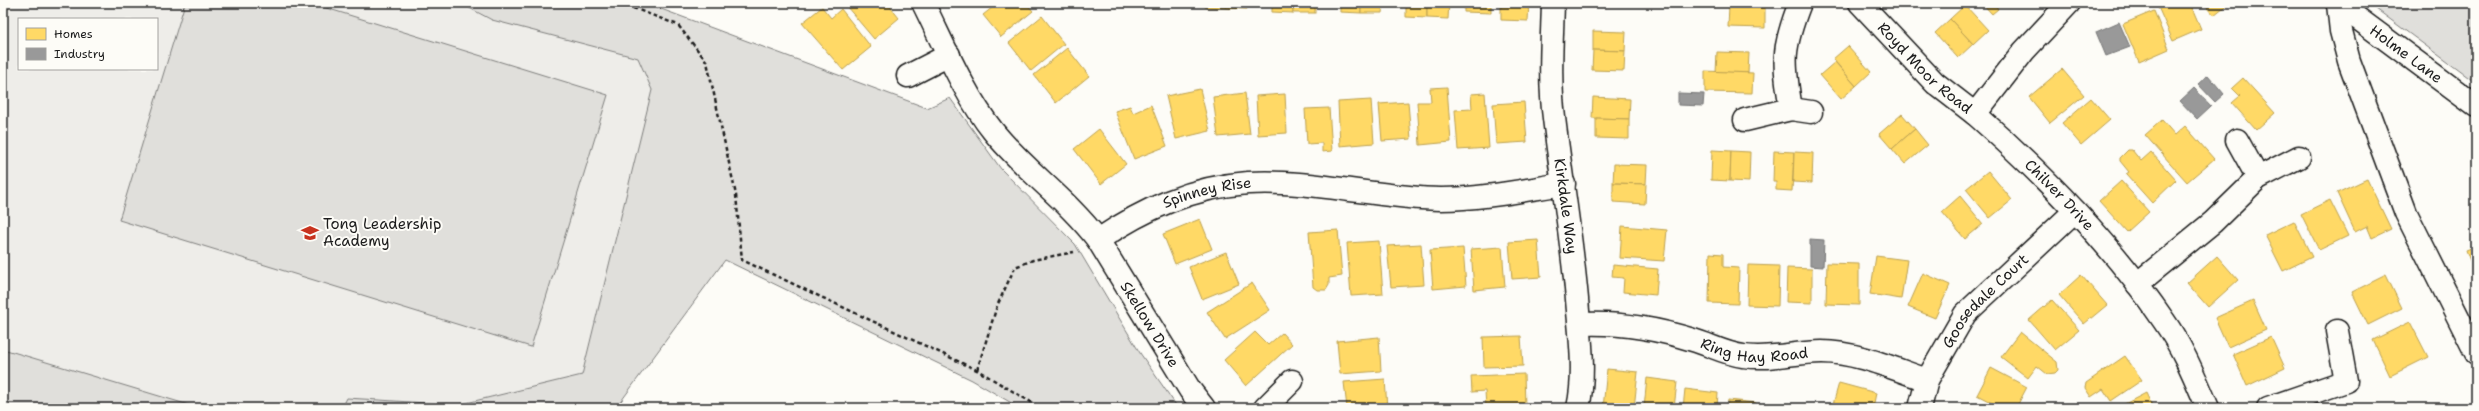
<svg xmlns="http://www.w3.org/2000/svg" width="2479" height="411" viewBox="0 0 2479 411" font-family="'Shantell Sans',sans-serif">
<rect width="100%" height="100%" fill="#fdfcf7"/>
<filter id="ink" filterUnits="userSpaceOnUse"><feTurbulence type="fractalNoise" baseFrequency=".025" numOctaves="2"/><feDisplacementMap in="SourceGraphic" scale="8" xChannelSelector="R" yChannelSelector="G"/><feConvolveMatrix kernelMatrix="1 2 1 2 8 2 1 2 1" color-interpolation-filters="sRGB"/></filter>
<g filter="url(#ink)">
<path fill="#eeede9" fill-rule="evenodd" d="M3,3H460L492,20L638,58L652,90L582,375L458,405L347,398L342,408H3ZM19,19H157V69H19Z"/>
<g fill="#e0dfdb" stroke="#7e7e7c">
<path d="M185,3H310L608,95L531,347L119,220Z"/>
<path d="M460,3H645L927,108L950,98L1001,169L1075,244L1140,353L1178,408H1020L972,380L725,260L616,408H342L347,398L458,405L582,375L652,90L638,58L492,20Z"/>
<path d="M2368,3H2476V83Z"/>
<path d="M3,349L199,408H3Z"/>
</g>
<g fill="#ffd966" stroke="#bba050">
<path d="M852,3H887L899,18L874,39L847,7Z"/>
<path d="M998,3H1026L1033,11L1001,37L983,15Z"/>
<path d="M1205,3H1226V8L1205,7Z"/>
<path d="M1226,3H1247V9L1226,8Z"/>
<path d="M1272,3H1293V13L1272,12Z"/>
<rect x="1293" y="3" width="22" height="10"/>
<path d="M1340,3H1361V13L1340,12Z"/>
<path d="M1361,3H1383L1382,13H1361Z"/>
<path d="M1406,3H1427V18L1406,17Z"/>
<path d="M1427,3H1449L1448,19L1427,18Z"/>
<path d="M1464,3H1491V13L1464,12Z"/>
<path d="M1501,3H1529L1528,21L1501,20Z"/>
<path d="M1590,3H1622V5Z"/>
<path d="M1729,3H1761V8L1729,6Z"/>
<path d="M1982,3H1994L1998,9L1992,14Z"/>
<path d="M2167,3H2190L2201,29L2173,41L2158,7Z"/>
<path d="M2204,3H2229L2214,15Z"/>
<path d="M1965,5L1988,30L1973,44L1950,19Z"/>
<path d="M1729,6L1765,8V28L1728,27Z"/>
<path d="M822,7L831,18L841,9L871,47L843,70L802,23Z"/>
<path d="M2154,11L2169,49L2139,62L2123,24Z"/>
<path d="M1042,16L1064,44L1031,71L1009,43Z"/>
<path d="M1950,19L1973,44L1958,58L1935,33Z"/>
<path d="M1593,31L1626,32L1625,51L1593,50Z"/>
<path d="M1848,46L1871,72L1856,86L1833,59Z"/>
<path d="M1067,48L1089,76L1056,103L1034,75Z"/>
<path d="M1593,50L1625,51L1624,71L1592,70Z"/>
<path d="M1717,52L1749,53L1748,73L1716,72Z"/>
<path d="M1835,62L1856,86L1841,99L1820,75Z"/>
<path d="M2062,69L2084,95L2050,123L2029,97Z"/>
<path d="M1705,71L1753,73L1752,93L1705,92Z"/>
<path d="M2243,78L2275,113L2256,130L2232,103L2240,96L2232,88Z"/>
<path d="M1447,87L1451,142L1420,145L1417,102H1431L1430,88Z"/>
<path d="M1200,89L1210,131L1176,139L1166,96Z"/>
<path d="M1245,93L1250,134L1218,137L1213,97Z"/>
<path d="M1485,93L1489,148L1458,150L1455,110L1472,109L1471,94Z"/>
<path d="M1285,94L1287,133L1258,135L1256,96Z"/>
<path d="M1593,97L1630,99L1629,119L1592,118Z"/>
<path d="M2091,98L2110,120L2081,145L2062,123Z"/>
<path d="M1371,100L1374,143L1340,146L1338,102Z"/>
<path d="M1408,102L1411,139L1382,141L1379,104Z"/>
<path d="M1524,102L1527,142L1496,144L1493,104Z"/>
<path d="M1151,105L1167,146L1134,159L1115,111L1130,106L1133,113Z"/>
<path d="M1329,108L1332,151L1322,152V143L1307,144L1305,109Z"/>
<path d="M1902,114L1915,129L1892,149L1879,134Z"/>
<path d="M1596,118L1629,119V139L1596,138Z"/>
<path d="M2162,120L2175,135L2185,126L2214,159L2187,182L2145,135Z"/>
<path d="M1099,129L1126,164L1101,184L1074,149Z"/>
<path d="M1915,129L1928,145L1905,164L1892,149Z"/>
<path d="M1712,150L1731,151L1730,181L1711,180Z"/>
<path d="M2128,150H2132L2141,161L2151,152L2176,180L2152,203L2126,174L2129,172L2120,161V158Z"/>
<path d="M1731,151L1750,152L1749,182L1730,181Z"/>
<path d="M1774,151L1794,152L1792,191L1776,190V182H1773Z"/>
<path d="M1794,152L1813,153L1812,183L1793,182Z"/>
<path d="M1614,164L1647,165L1646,184L1613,183Z"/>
<path d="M1988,171L2012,200L1990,218L1966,189Z"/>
<path d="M2367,179L2391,229L2372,238L2367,226L2355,232L2337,193Z"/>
<path d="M2121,181L2149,212L2127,232L2099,201Z"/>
<path d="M1613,183L1646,184L1645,204L1613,202Z"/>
<path d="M1960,196L1983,224L1965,239L1942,212Z"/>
<path d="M2330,200L2348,236L2319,250L2301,214Z"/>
<path d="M1200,219L1212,249L1175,264L1163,234Z"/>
<path d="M2294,221L2312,257L2283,271L2265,235Z"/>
<path d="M1622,226L1667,230L1664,261L1620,258Z"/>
<path d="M1338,230L1342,276L1329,278V285L1326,290H1317L1313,287L1309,232Z"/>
<path d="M1538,240L1541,277L1512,279L1509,242Z"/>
<path d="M1379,241L1383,294L1351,296L1347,243Z"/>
<path d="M1421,244L1424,285L1391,287L1387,246Z"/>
<path d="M2476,246V277L2466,250Z"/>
<path d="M1502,247L1505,287L1474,290L1471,249Z"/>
<path d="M1463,248L1466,286L1433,289L1430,250Z"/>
<path d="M1226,252L1239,284L1202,299L1189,267Z"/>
<path d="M1710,253L1723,254V267L1739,268L1738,304L1709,303Z"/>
<path d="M1876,256L1907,260L1901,299L1870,294Z"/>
<path d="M2217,256L2238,280L2208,307L2187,283Z"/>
<path d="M1827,263L1859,264V305L1826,304Z"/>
<path d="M1613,265L1658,269L1656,295L1623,292L1624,278L1612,277Z"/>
<path d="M1748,265L1779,266L1778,306L1747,305Z"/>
<path d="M1787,268L1812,269V303L1786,302Z"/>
<path d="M1923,273L1950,285L1935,318L1908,307Z"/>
<path d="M2081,275L2107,305L2084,324L2059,295Z"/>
<path d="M2386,275L2402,308L2368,325L2352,292Z"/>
<path d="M1252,283L1270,310L1225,339L1207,312Z"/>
<path d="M2052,300L2079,330L2055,350L2029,320Z"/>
<path d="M2253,301L2266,330L2228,347L2215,318Z"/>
<path d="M2410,322L2428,357L2390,376L2373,340Z"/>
<path d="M1255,332L1268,345L1282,333L1292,344L1246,386L1224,360Z"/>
<path d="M2020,332L2057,362L2058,370L2055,373L2047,374L2037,366L2028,378L2001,357Z"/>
<path d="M1521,336L1523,366L1484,367L1483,337Z"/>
<path d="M1379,337L1381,371L1340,374L1337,341Z"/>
<path d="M2271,337L2285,368L2247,386L2233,354Z"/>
<path d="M2125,356L2142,380L2111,401L2103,389L2091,397L2085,388L2086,383Z"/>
<path d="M1991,368L2027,387L2016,408H2002L1977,395Z"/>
<path d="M1607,369L1638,372L1634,408H1603Z"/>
<path d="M1524,374L1525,406L1486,408L1485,391L1472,392L1471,376Z"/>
<path d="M1647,378L1677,382L1674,408H1644Z"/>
<path d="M1385,379L1387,408H1347L1344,382Z"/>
<path d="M1839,383L1876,393L1873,408H1832Z"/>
<path d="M1685,389L1718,393L1717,408H1683Z"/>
<path d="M2146,393L2153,408H2117Z"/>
<path d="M1728,400L1756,403L1755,408H1727Z"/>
</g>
<g fill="#999" stroke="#747474">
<path d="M2119,22L2130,47L2106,56L2096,32Z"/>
<path d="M2208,75L2224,94L2215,102L2198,84Z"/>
<path d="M2194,88L2211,106L2197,119L2180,101Z"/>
<path d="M1678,93L1704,94L1703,106L1678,105Z"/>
<path d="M1810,239L1824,240L1823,267L1810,266Z"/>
</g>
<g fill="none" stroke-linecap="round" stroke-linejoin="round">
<g stroke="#1c1c1c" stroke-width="25">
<g id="minor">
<path id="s1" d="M923,3C943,43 965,96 993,131C1024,170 1067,199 1098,240C1144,209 1192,187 1248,183C1310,179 1379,198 1441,199C1482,199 1524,190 1564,184"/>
<path id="s2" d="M1553,3C1552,41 1549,80 1554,118C1562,183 1573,246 1578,311C1581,343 1585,377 1578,408"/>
<path id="s3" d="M1860,3L1935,83L1975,114L2024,51L2069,3"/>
<path id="s4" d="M2337,3L2476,106"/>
<path d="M2338,4L2341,31L2349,61L2406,213L2476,353"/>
<path d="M908,76L949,55"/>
<path d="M1791,109L1811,112"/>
<path id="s5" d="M1975,114C2044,175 2112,244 2164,321C2183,348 2195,378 2208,408"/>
<path d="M1745,120L1791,109C1783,61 1782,49 1800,3"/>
<path d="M2237,140L2258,178"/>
<path id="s6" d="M1098,240L1190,390L1204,408"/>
<path d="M2137,284L2213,222L2258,178L2299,157"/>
<path id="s7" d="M1580,324C1620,322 1655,328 1693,340C1710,345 1726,354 1743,356C1770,360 1795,352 1822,352C1857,352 1894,369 1927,380"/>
<path d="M1265,408L1292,381"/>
<path id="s8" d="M1920,408L1927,380L1965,314L2075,211"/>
<path d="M2268,408L2346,381L2337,331"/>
</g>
</g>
<g stroke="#1c1c1c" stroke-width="2.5" stroke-dasharray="4 3" stroke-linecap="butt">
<path d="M620,3L678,25L707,62L736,195L742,260L977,370L1041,408"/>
<path d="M977,370L997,306L1015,267L1033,260L1074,252"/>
</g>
<use href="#minor" stroke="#fdfcf7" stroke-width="22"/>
</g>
</g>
<defs>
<g id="school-bare" transform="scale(1.38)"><path d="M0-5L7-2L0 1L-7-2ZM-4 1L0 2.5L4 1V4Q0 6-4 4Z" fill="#c8321e" stroke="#fdfcf7" stroke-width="2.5" paint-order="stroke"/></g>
</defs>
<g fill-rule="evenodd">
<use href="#school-bare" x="310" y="233"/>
</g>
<g text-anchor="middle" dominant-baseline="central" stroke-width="4" stroke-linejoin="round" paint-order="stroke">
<g font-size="15" fill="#1c1c1c" stroke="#fdfcf7">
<text stroke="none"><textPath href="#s4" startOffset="86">Holme Lane</textPath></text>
<text stroke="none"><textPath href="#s3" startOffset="92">Royd Moor Road</textPath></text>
<text stroke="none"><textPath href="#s1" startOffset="418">Spinney Rise</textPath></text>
<text stroke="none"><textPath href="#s5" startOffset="117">Chilver Drive</textPath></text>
<text stroke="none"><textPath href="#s2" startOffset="204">Kirkdale Way</textPath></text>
<text stroke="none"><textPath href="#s8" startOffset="128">Goosedale Court</textPath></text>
<text stroke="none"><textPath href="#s6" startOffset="99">Skellow Drive</textPath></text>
<text stroke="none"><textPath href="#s7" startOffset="178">Ring Hay Road</textPath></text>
</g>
<g font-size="15" fill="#1c1c1c" stroke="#fdfcf7" text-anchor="start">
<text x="323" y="224">Tong Leadership<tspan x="323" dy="17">Academy</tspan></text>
</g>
</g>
<rect width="2479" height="411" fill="none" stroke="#fdfcf7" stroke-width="16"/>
<rect x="8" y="8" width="2463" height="395" fill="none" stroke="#1c1c1c" stroke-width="1.5" filter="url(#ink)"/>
<rect x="18" y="18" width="140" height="52" fill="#fdfcf7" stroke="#a3a29f"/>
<rect x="26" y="28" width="20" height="12" fill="#ffd966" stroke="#a3a29f"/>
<text x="54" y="38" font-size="12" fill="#1c1c1c">Homes</text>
<rect x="26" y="48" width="20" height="12" fill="#999999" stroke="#a3a29f"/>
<text x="54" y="58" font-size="12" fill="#1c1c1c">Industry</text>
</svg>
